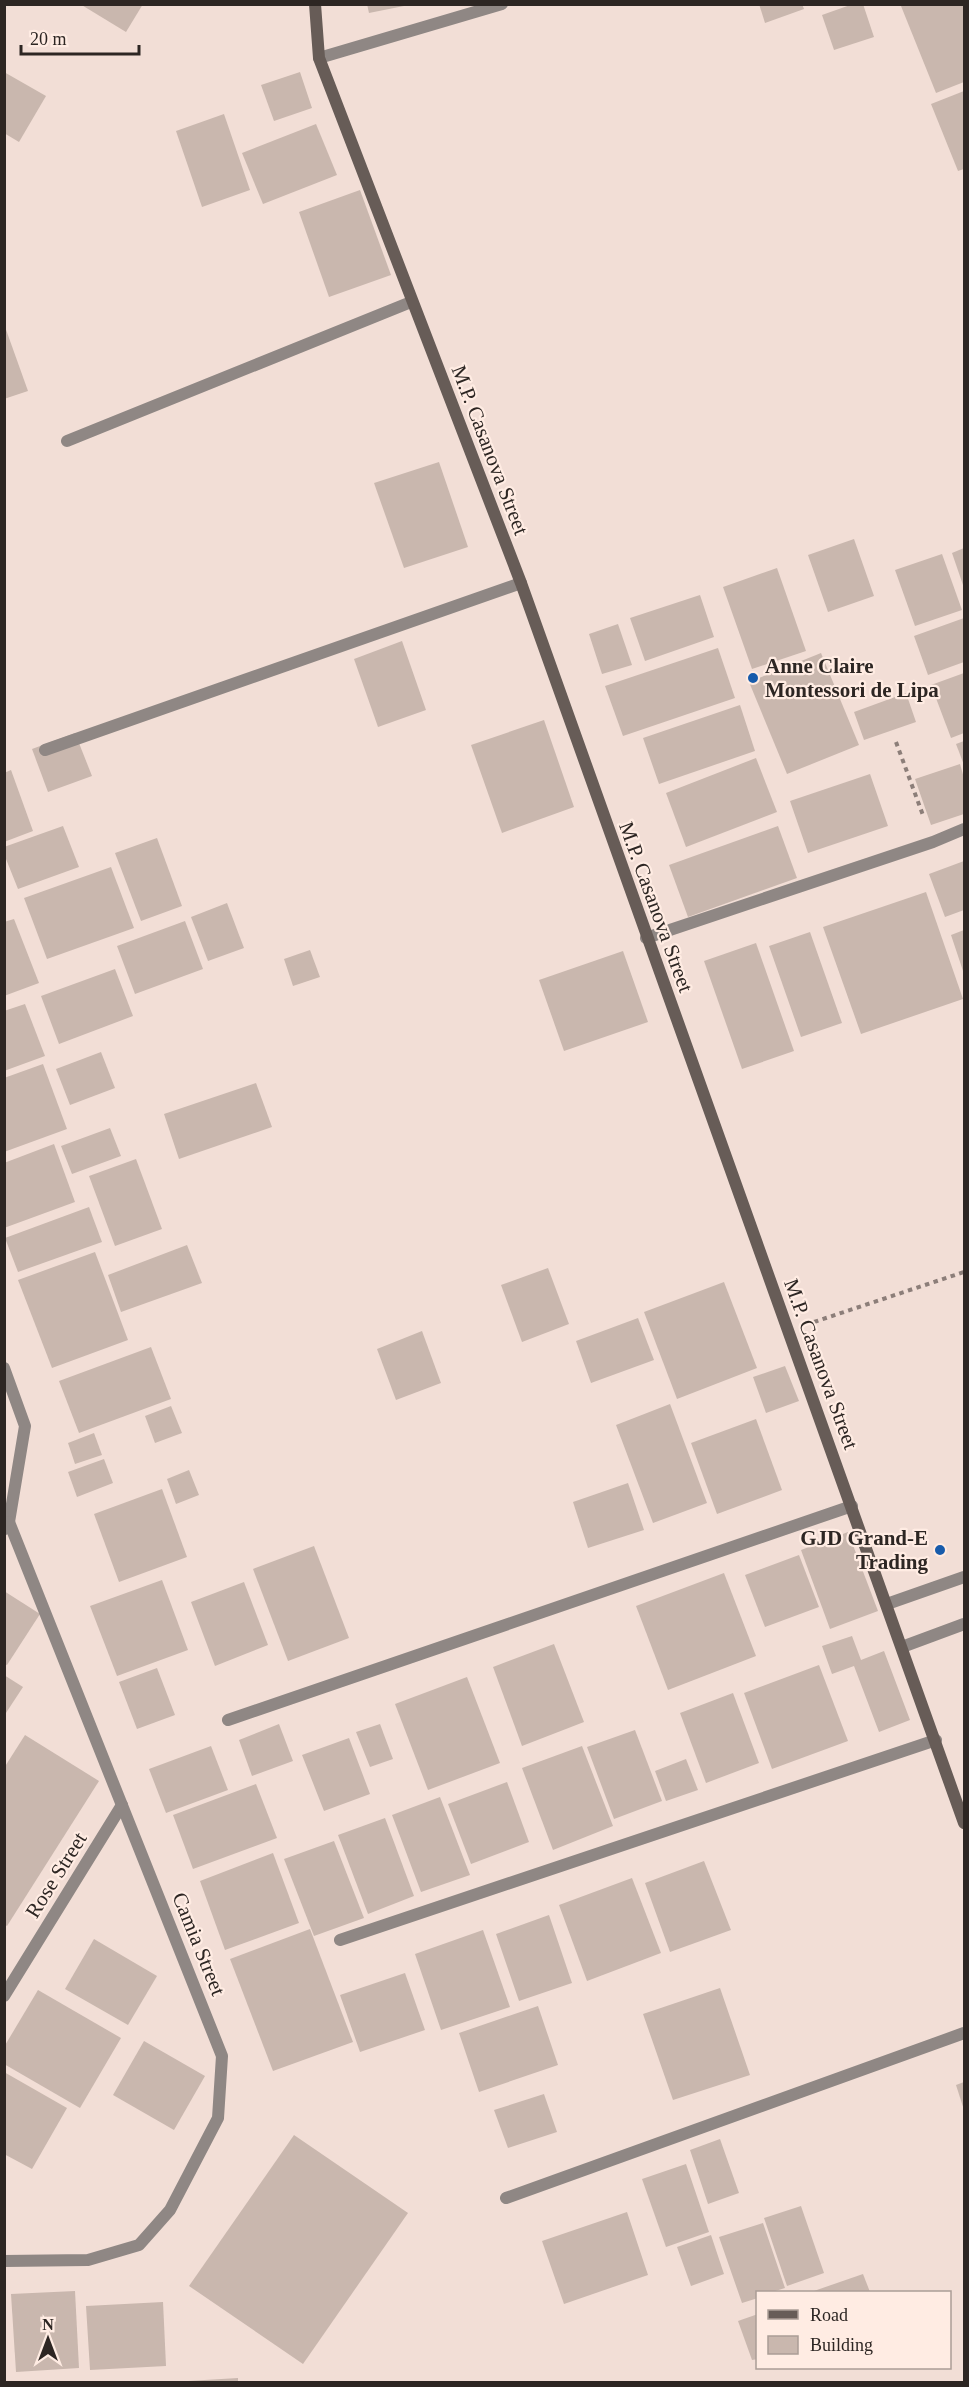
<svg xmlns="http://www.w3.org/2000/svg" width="969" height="2387" viewBox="0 0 969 2387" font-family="'Times New Roman',serif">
<rect width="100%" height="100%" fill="#f2ded6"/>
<g fill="#c9b7ae">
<path d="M80,4H143L126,32Z"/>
<path d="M367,4H404V6L369,13Z"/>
<path d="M759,4H802L804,9L765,23Z"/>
<path d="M853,4H863L874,37L834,50L822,15Z"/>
<path d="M904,4H964V82L936,93L901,6Z"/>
<path d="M4,72L46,96L19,142L4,133Z"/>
<path d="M300,72L312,108L274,121L261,85Z"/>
<path d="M964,91V169L958,171L931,104Z"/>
<path d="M224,114L250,190L202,207L176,131Z"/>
<path d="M316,124L337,175L263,204L242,153Z"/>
<path d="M360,190L391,275L329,297L299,212Z"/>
<path d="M4,324L28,391L4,399Z"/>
<path d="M439,462L468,547L404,568L374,483Z"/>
<path d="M854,539L874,596L828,612L808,555Z"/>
<path d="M964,548V588L952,553Z"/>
<path d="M942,554L962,610L915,626L895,570Z"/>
<path d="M777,568L806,651L752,669L723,587Z"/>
<path d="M700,595L714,637L645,661L630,618Z"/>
<path d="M964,618V662L928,675L914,636Z"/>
<path d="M618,624L632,665L602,674L589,634Z"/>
<path d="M402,641L426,710L378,727L354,659Z"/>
<path d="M718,648L735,698L623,736L605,686Z"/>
<path d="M821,653L859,745L787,774L749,682Z"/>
<path d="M964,673V733L951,738L931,685Z"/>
<path d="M906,693L916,722L864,740L854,712Z"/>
<path d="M740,705L755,751L659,784L643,738Z"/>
<path d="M544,720L574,807L502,833L471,745Z"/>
<path d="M75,733L92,776L48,792L32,749Z"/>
<path d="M964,741V765L956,744Z"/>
<path d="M756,758L777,812L686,847L666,793Z"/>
<path d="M960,764L964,778V814L931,825L915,779Z"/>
<path d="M11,770L33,831L4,842V773Z"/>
<path d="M870,774L888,826L808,853L790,801Z"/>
<path d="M63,826L79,867L18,889L4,854V847Z"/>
<path d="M778,826L797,878L688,917L669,865Z"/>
<path d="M157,838L182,906L141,921L115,853Z"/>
<path d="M964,861V910L945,917L929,874Z"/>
<path d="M111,867L134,928L47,959L24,898Z"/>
<path d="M926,892L963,999L861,1034L823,927Z"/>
<path d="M227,903L244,948L208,961L191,917Z"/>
<path d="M14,919L39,983L4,996V922Z"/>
<path d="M185,921L203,969L135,994L117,946Z"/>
<path d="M964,930V974L951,935Z"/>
<path d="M810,932L842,1023L801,1037L769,946Z"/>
<path d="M756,943L794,1051L742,1069L704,961Z"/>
<path d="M310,950L320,977L293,986L284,959Z"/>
<path d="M623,951L648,1022L564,1051L539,980Z"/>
<path d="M115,969L133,1016L59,1044L41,996Z"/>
<path d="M25,1004L45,1056L4,1071V1011Z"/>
<path d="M101,1052L115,1088L70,1105L56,1069Z"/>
<path d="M43,1064L67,1129L4,1152V1078Z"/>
<path d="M256,1083L272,1127L179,1159L164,1114Z"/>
<path d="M110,1128L121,1156L72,1174L61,1146Z"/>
<path d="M54,1144L75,1202L4,1228V1163Z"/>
<path d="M136,1159L162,1229L115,1246L89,1176Z"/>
<path d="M89,1207L102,1242L18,1272L5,1238Z"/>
<path d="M187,1245L202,1283L121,1312L108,1275Z"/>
<path d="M95,1252L128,1340L52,1368L18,1280Z"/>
<path d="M548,1268L569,1324L522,1342L501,1285Z"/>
<path d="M724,1282L757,1368L677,1399L644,1312Z"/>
<path d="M638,1318L654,1360L591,1383L576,1341Z"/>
<path d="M422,1331L441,1383L396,1400L377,1349Z"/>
<path d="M151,1347L171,1399L79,1433L59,1381Z"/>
<path d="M785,1366L799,1401L766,1413L753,1377Z"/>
<path d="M670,1404L707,1503L653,1523L616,1425Z"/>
<path d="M171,1406L182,1433L155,1443L145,1416Z"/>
<path d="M756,1419L782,1490L717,1514L691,1443Z"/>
<path d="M94,1433L102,1455L75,1464L68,1443Z"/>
<path d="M104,1459L113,1483L77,1497L68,1472Z"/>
<path d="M189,1470L199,1495L176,1504L167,1479Z"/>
<path d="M628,1483L644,1530L588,1548L573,1502Z"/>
<path d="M162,1489L187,1557L119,1582L94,1514Z"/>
<path d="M848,1532L878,1611L830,1629L801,1550Z"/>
<path d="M314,1546L349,1638L288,1661L253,1569Z"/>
<path d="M799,1555L819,1607L765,1627L745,1575Z"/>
<path d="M724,1573L756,1656L668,1690L636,1606Z"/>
<path d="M162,1580L188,1650L117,1676L90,1606Z"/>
<path d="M244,1582L268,1645L215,1666L191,1602Z"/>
<path d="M4,1591L40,1614L7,1665L4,1664Z"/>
<path d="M852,1636L861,1660L884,1651L910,1720L879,1732L854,1666L832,1674L822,1646Z"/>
<path d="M554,1644L584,1722L522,1746L493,1667Z"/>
<path d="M819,1665L848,1741L772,1769L744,1693Z"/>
<path d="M157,1668L175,1715L137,1729L119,1682Z"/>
<path d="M4,1675L23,1687L4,1716Z"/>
<path d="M467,1677L500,1763L428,1790L395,1704Z"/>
<path d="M733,1693L759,1763L706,1783L680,1713Z"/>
<path d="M279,1724L293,1761L252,1776L239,1740Z"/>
<path d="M380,1724L393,1759L370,1767L356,1732Z"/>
<path d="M635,1730L662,1801L614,1819L587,1747Z"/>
<path d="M25,1735L99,1781L7,1926L4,1924V1768Z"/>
<path d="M349,1738L370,1794L324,1811L302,1755Z"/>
<path d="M211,1746L228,1790L166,1813L149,1769Z"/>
<path d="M582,1746L613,1826L553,1850L522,1768Z"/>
<path d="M686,1759L698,1790L666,1801L655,1771Z"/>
<path d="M507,1782L529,1842L471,1864L448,1804Z"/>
<path d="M256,1784L277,1838L193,1869L173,1815Z"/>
<path d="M440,1797L470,1875L421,1892L392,1815Z"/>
<path d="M385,1818L414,1896L368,1914L338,1835Z"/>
<path d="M334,1841L364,1918L314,1936L284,1859Z"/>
<path d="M273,1853L299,1923L225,1950L200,1881Z"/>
<path d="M704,1861L731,1930L670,1952L645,1883Z"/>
<path d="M632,1878L661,1953L587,1981L559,1905Z"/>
<path d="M549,1915L572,1983L519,2001L496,1934Z"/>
<path d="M310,1929L353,2042L273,2071L230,1959Z"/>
<path d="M483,1930L510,2007L441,2030L415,1954Z"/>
<path d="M94,1939L157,1976L128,2025L65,1989Z"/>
<path d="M405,1973L425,2030L360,2052L340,1995Z"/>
<path d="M720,1988L750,2075L673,2100L643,2014Z"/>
<path d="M38,1990L121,2038L80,2108L4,2064V2047Z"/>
<path d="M538,2006L558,2065L479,2092L459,2033Z"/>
<path d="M144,2041L205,2076L174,2130L113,2095Z"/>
<path d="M4,2072L67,2108L32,2169L4,2154Z"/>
<path d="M964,2082V2110L956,2085Z"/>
<path d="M544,2094L557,2132L508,2148L494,2110Z"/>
<path d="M294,2135L408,2213L303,2364L189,2286Z"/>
<path d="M720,2139L739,2193L708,2204L690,2150Z"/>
<path d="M686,2164L709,2232L666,2247L642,2179Z"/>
<path d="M801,2206L824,2273L787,2286L764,2218Z"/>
<path d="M627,2212L648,2275L564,2304L542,2241Z"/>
<path d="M763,2223L785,2288L772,2292H758V2298L742,2303L719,2237Z"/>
<path d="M711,2235L724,2274L691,2286L677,2247Z"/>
<path d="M863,2274L870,2292H811Z"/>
<path d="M75,2291L79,2368L16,2372L11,2294Z"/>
<path d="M163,2302L166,2366L90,2370L86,2306Z"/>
<path d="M758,2314V2359L752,2360L738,2321Z"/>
<path d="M238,2378V2382H188V2381Z"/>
</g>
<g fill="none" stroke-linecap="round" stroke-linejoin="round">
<g stroke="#8c7e79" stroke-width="4" stroke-dasharray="4.5 4.5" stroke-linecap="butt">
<path d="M896,742L924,818"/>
<path d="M814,1322L964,1272"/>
</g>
<g stroke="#8f8784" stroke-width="12">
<path d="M67,441L411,302"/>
<path d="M45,750L521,583"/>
</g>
<g stroke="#8f8784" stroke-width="12">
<path d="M319,58L502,4"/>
<path d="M646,938L933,842L964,829"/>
<path d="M4,1368L25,1426L9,1522L5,1529"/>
<path d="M887,1604L964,1577"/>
<path d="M902,1647L964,1624"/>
<path d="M228,1720L852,1506"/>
<path d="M340,1940L936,1740"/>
<path d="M4,1996L122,1805"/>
<path d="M506,2198L964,2033"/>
<path d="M4,2261L88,2260L139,2245L170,2210L218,2118L222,2056L9,1522"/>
</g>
<path stroke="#675c57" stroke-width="12" d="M315,4L319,58L521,583L964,1823"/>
</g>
<g fill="#175bab" stroke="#ffece3" stroke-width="2">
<circle cx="753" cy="678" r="6"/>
<circle cx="940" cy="1550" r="6"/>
</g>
<g text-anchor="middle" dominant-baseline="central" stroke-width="4.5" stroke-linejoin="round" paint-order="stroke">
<g font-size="21" fill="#2d2623" stroke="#ffece3">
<text transform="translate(490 450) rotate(69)">M.P. Casanova Street</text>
<text transform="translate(656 907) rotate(70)">M.P. Casanova Street</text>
<text transform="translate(821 1364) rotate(70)">M.P. Casanova Street</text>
<text transform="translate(56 1875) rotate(-58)">Rose Street</text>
<text transform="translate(199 1944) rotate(68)">Camia Street</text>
</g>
<g font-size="21" font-weight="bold" fill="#2d2623" stroke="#ffece3" text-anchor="start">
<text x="765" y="666">Anne Claire<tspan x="765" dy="24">Montessori de Lipa</tspan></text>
<text x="928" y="1538" text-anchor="end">GJD Grand-E<tspan x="928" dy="24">Trading</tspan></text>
</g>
</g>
<rect width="969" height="2387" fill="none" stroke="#2d2623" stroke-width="12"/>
<rect x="756" y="2291" width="195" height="78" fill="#ffece3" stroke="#ab9d96" stroke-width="1.5"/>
<rect x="768" y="2310" width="30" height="9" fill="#675c57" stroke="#ab9d96" stroke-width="1.5"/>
<text x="810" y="2321" font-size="18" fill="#2d2623">Road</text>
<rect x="768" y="2336" width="30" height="18" fill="#c9b7ae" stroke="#ab9d96" stroke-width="1.5"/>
<text x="810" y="2351" font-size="18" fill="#2d2623">Building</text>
<g transform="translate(48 2339)" stroke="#ffece3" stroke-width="4.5" paint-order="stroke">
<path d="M0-4.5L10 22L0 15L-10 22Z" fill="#2d2623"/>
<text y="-9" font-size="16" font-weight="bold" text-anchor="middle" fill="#2d2623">N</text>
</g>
<path d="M21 45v9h118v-9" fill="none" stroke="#2d2623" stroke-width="3"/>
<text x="30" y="45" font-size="18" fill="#2d2623" stroke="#ffece3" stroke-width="4.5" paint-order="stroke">20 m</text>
</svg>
